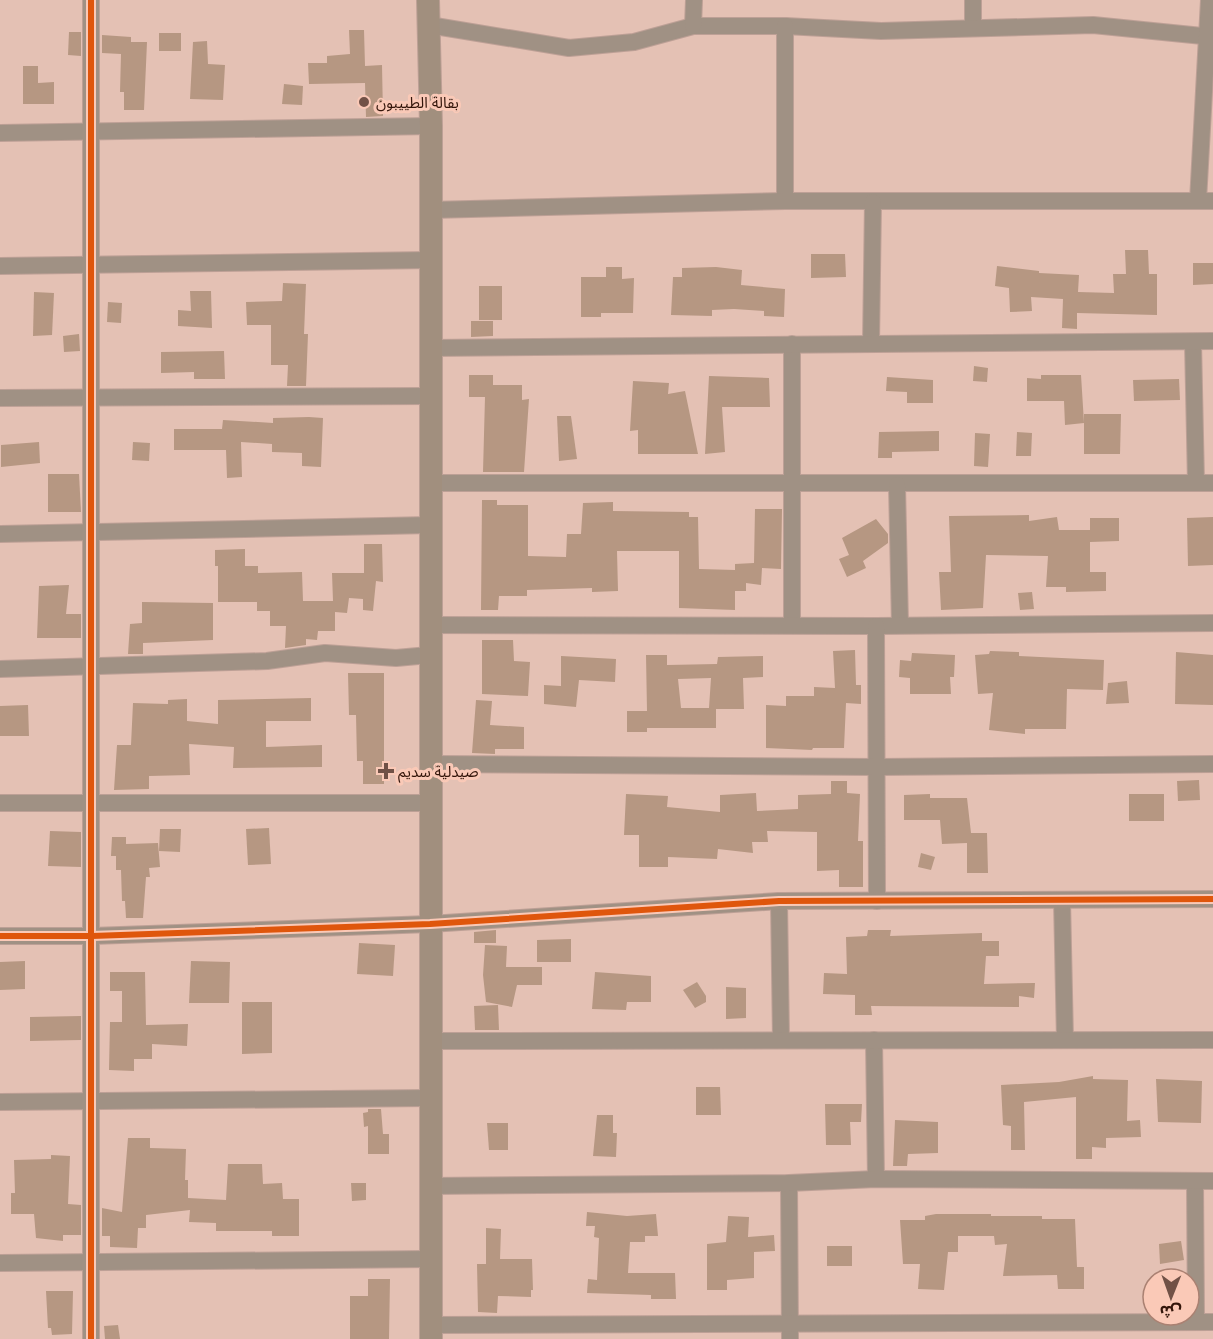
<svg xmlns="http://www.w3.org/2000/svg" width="1213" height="1339" viewBox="0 0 1213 1339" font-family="'Noto Serif','Noto Sans Arabic',serif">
<rect width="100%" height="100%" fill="#e4c1b4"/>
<g fill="#b69782" fill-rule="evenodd">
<path d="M349,30H364L365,66L382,65L383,116L366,117L365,83L309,84L308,63H327V56L350,54Z"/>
<path d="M69,32H81V56L68,55Z"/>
<rect x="159" y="33" width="22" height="18"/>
<path d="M102,35L131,37V42H147L144,110H124V92H120L121,54L102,53Z"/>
<path d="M207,41L208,64L225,65L223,100L190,99L193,42Z"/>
<path d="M23,66H38V83L54,82V104H23Z"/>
<path d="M284,84L303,86L302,105L282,104Z"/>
<path d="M1125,250H1148L1149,274H1157V315L1077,313V329L1062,328L1063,299L1031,297L1032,311L1010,312L1009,288L995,286L997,266L1039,271V273L1079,275L1078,292L1114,293L1113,274H1126Z"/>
<path d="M811,254H845L846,277L811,278Z"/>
<path d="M1193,263H1213V284L1193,285Z"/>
<path d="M606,267H622V279L634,278L633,313H601V317H581V277H606Z"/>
<path d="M716,267L742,270L741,285L785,289L784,317L764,316V311L734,309L712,310V316L671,315L673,277H682V268Z"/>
<path d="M283,283L306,284L304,334H308L306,386H287L288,365H271V325H247L246,302L282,301Z"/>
<rect x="479" y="286" width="23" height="34"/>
<path d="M190,291H211L212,328L178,326V310L191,311Z"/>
<path d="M34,292L54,293L52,335L33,336Z"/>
<path d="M108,302L122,303L121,323L107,322Z"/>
<path d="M471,321H493V336L471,337Z"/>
<path d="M79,334L80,351L64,352L63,336Z"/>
<path d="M224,351L225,379H194V372L161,373V352Z"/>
<path d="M974,366L988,368L987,382L973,381Z"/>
<path d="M469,375H493V385H522V400L529,399L524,472H483L485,397H469Z"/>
<path d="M1041,375H1081L1084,423L1065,425L1064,401H1027V378L1041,379Z"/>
<path d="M709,376L769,378L770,407H722L725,452L705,454Z"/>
<path d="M887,377L933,380V403H907V392L886,391Z"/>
<path d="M1179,379L1180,400L1134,401L1133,380Z"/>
<path d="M633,381L669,383L668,394L685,391L698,454H638V430L630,431Z"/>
<path d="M1084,414H1121L1120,454H1084Z"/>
<path d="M557,416H571L577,459L559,461Z"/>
<path d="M309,417L323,418L321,467L302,466V453L272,452V444L241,442L242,477L227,478L226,450H174V429H222L223,420L273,423V418Z"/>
<path d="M939,431V451L892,452V458H878L879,432Z"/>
<path d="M1017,432L1032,433L1031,456H1016Z"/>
<path d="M975,433L990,434L988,467L974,466Z"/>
<path d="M39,442L40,463L1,467V445Z"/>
<path d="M133,442L150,443L149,461L132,460Z"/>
<path d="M48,474H79L81,512H48Z"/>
<path d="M482,500H497V505H528V556L566,557L567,534H581L583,503L613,502V511L689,512V517H698L699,569L735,570V564L754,563L755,509H782L781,569L762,568L761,585L746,583V591H735V610L679,608V551H617L618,591L592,592V588L527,590V596H499L498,610H481Z"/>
<path d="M1029,515V521L1057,517L1059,530H1090V572H1106V591L1066,592V587H1046L1048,556L986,555L983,608L941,610L939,572H951L949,516Z"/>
<path d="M1213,517V565L1188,566L1187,518Z"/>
<path d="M1090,518H1119V541L1090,542Z"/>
<path d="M876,519L888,534V543L863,561L866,568L847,577L839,559L849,555L842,538Z"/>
<path d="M364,544H382L383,582L376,581L373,611L363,610V599L349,598L347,613L335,612V631H318L317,640L306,639V645L285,648L286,626H270V611H257V602H218V566H215V550L245,549V566H258V573L302,572L303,601H333L332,573H364Z"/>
<path d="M69,585L66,614H81V638H37L39,586Z"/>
<path d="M1032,592L1034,609L1020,610L1018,593Z"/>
<path d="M142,602L213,603V640L143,643V654H128L130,624L142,623Z"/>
<path d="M482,640H513L514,661L530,662L528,696L482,694Z"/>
<path d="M855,650L856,685H861V704L846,703L844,748H813L812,750L766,748V705L786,706V696H814V687L835,688L833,651Z"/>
<path d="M990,651L1019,652V656L1104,660L1103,690L1067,689L1066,729H1025V734L989,730L993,693L978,694L975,655L989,654Z"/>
<path d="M1176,652L1213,655V705L1175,704Z"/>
<path d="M912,653L955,655L954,677H950L951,694H910V678L899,677L900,660L911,661Z"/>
<path d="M646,655H667V665L717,664L718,657L763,656V677L743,678L744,709H716V728H647V732H627V711H647ZM711,678L709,708H681L678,679Z"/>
<path d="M561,656L616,659L615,682L579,680L576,707L544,704V685L561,686Z"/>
<path d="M348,673H384V784H363V761H357L356,715H349Z"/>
<path d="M1127,681L1129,703L1106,704L1108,683Z"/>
<path d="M311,698V721H266V747L322,745V767L233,768L234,747L189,744L190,775L149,776V789L114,790L117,745H131L133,703L168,704V700L187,699V721L218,724V700Z"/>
<path d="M476,700L492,701L490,725L524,727V749H495V754L472,753Z"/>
<path d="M28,705L29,736H0V706Z"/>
<path d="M1199,780L1200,800L1178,801L1177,781Z"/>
<path d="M831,781H847V793L860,794L858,841H863V887H839V870L817,871V832L767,831L768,842H752L753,853L718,849L717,859L668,857V867H639V835H624L626,794L668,796L667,807L720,812V795L756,793L757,811L798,809V795L831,794Z"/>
<path d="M930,794V798H967L971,833H987L988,873H967V843L942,844L940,820H904V795Z"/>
<rect x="1129" y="794" width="35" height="27"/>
<path d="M269,828L271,864L248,865L246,829Z"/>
<path d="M160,829H181L180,852L159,851Z"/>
<path d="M50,831L81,832V867L48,866Z"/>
<path d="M112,837H126V844L158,843L160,867L149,868L150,877H146L143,918H126L125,901H122L121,870H116V856H111Z"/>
<path d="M921,853L935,857L931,870L918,867Z"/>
<path d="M496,930V943H474V932Z"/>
<path d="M868,930H891L890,936L982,933V941H999V956H986L984,984L1035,983L1034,998L1019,996V1007L871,1006L872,1015H855V995L823,994L824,973L847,974L846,937L867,936Z"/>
<path d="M571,939V962H537V940Z"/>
<path d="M359,943L395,945L393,976L357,974Z"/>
<path d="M485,945L507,946L506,967H542V985H517L512,1007L486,1002L483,975Z"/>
<path d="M25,961V989L0,990V962Z"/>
<path d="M191,961L230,962L229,1003H189Z"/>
<path d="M110,972H145L146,1025L188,1024L187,1046L152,1044V1059H134V1071L109,1070L110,1022H122V991H110Z"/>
<path d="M595,972L651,976V1002H627L626,1010L592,1009Z"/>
<path d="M697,982L706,996V1002L695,1008L683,990Z"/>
<path d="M726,987L746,988V1018L726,1019Z"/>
<path d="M242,1002H272V1053L242,1054Z"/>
<path d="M498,1005L499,1030H475L474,1006Z"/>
<path d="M81,1016V1040L30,1041V1017Z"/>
<path d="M1093,1076V1079L1128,1080L1127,1121L1140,1120L1141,1137L1106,1138V1148L1092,1147V1159H1076V1097L1024,1102L1025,1150H1011V1126L1003,1125L1001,1085L1059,1082Z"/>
<path d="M1156,1079L1202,1081L1201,1123L1158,1122Z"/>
<path d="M696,1087H720L721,1115H696Z"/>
<path d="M825,1104H862L861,1122H850L851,1145H826Z"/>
<path d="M368,1109H381L383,1134H389V1154H368V1126L364,1127L363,1113L368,1112Z"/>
<path d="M597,1115H613V1133H617L616,1157L593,1156Z"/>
<path d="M895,1120L938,1122V1153L908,1154L907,1166H893Z"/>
<path d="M487,1123H508V1150H489Z"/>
<path d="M128,1138H150V1148L186,1149L185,1180H188V1198L226,1200L228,1164H262L263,1184L282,1183L283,1199H299V1236H272V1231H216V1223L189,1222L190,1210L146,1215V1228H138L137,1248L110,1247V1236H102V1208L122,1212Z"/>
<path d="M51,1155L70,1156L68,1204L81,1205V1235H63V1241L36,1238L34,1214H11V1193H15L14,1160L51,1159Z"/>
<path d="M351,1183H366V1200L352,1201Z"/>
<path d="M587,1212L627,1216L656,1214L658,1236H645V1242H630L628,1273H675L676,1299H651V1295L587,1293L588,1279L597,1280L599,1238L594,1237L595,1226H586Z"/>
<path d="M936,1214H991V1216H1042V1219H1075L1077,1267H1084V1289H1058L1057,1275L1003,1276L1007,1244L995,1245L994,1236H958V1252H948L944,1290L918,1289L920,1264H903L900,1220H925V1216Z"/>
<path d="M728,1216L749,1217L748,1237L774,1235L775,1251L754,1252V1278L727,1280V1290H707V1244L726,1242Z"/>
<path d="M486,1228L501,1229L500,1259H532L533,1290H531V1297L498,1296L497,1313L478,1312L477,1264H486Z"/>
<path d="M1181,1241L1184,1260L1160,1264L1159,1244Z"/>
<rect x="827" y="1246" width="25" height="20"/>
<path d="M368,1279H390L389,1339H350V1296H368Z"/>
<path d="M46,1291H73L72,1334L52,1335L51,1328H48Z"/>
<path d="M118,1325L120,1339H105L104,1326Z"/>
</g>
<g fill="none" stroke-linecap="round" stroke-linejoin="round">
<g stroke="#bda096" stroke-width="18">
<g id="minor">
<path d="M973,0V27"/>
<path d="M429,25L569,48L634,42L693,26H785L881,31L1093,25L1213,37"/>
<path d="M693,26L694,0"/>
<path d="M0,133L431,126"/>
<path d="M785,201V26"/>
<path d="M1198,201L1209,0"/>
<path d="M431,210L785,201H1213"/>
<path d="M0,266L431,260"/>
<path d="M1193,342L1196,483"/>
<path d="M792,344V624"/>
<path d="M871,344L873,202"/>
<path d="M430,348L1213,341"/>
<path d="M0,398L430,396"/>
<path d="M430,483H1213"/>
<path d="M897,485L900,625"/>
<path d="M0,534L430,525"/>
<path d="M429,625L876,626L1213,623"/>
<path d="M876,626L877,901"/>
<path d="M0,669L267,661L325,653L396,658L429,655"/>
<path d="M430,764L878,767L1213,764"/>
<path d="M0,803H430"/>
<path d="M1062,900L1065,1040"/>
<path d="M779,901L781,1040"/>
<path d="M0,936H92L430,924L779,901L1213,899"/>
<path d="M874,1040L876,1179"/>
<path d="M431,1041L1213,1040"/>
<path d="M0,1102L429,1098"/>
<path d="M1195,1182L1196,1321"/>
<path d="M789,1183L790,1339"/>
<path d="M429,1186L789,1183L876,1179L1213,1181"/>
<path d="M0,1263L430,1259"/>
<path d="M431,1325L1213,1322"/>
<path d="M91,1339V0"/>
</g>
</g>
<g stroke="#bda096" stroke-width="24">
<path id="secondary" d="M428,0L431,126V1339"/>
</g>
<use href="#minor" stroke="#a09184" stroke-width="16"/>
<use href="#secondary" stroke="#a18f7e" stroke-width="22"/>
<g stroke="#fac9b7" stroke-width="10">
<g id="cycleway">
<path d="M0,936H92L430,924L779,901L1213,899"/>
<path d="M91,1339V0"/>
</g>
</g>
<use href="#cycleway" stroke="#df560c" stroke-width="6"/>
</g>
<g fill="#715146" stroke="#fac9b7" stroke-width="2">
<circle cx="364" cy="102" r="6"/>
<path d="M383 762h6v6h6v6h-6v6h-6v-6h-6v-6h6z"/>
</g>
<g text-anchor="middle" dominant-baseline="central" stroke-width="6" stroke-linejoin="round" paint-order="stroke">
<g font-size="15" fill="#33150a" stroke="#fac9b7" text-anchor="start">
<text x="376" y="102">بقالة الطييبون</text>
<text x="398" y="771">صيدلية سديم</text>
</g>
</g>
<g transform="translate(1171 1297) rotate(181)"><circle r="28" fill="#fac9b7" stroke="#aa8172" stroke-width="1.5"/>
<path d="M0-4.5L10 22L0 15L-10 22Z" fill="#715146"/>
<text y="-9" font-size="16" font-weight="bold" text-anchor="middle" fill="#33150a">ش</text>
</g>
</svg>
